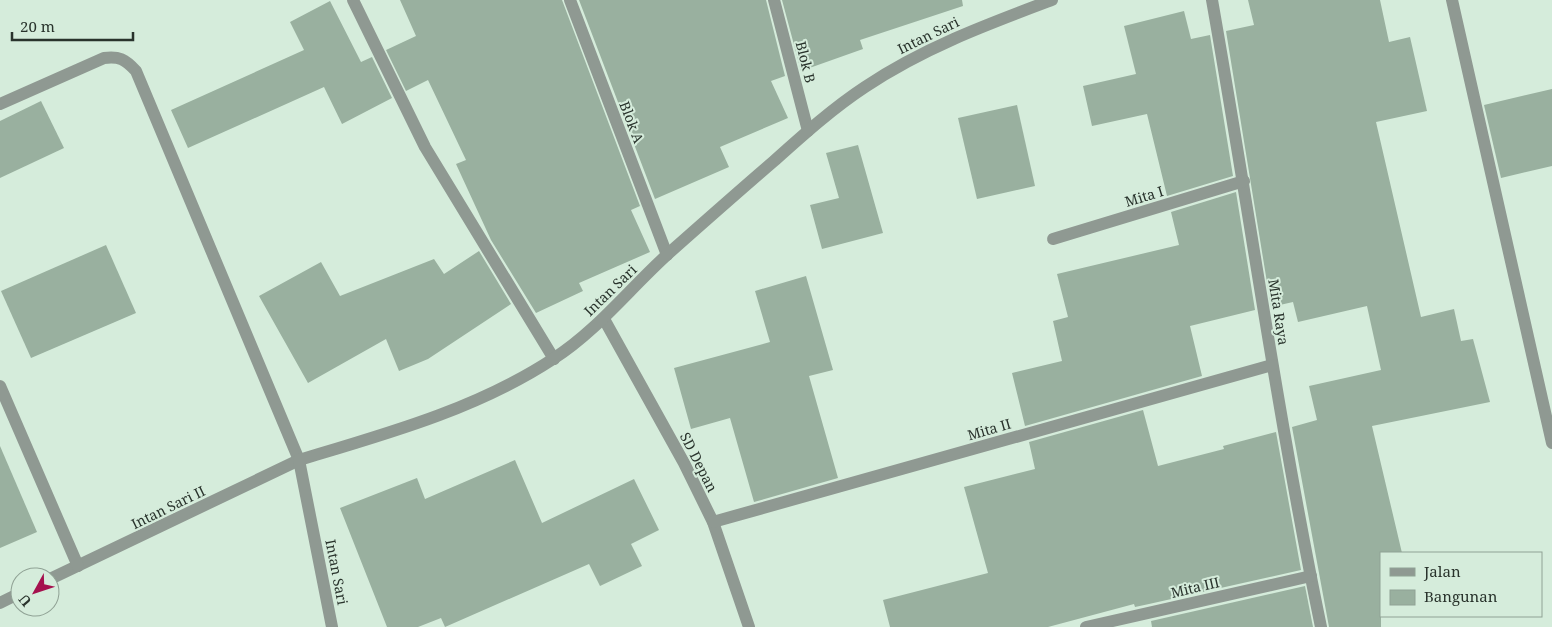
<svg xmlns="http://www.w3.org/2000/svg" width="1552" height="627" viewBox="0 0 1552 627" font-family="'Noto Serif',serif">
<rect width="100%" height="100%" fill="#d5ecdb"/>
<g fill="#99b09f">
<path d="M400,0H562L640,206L631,210L650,252L579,283L583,291L536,313L491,240L456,164L466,160L428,80L406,91L386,50L416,36Z"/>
<path d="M579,0H766L785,76L771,81L788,118L720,147L729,167L655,199Z"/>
<path d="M782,0H962L963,6L860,40L863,49L801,71Z"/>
<path d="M1248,0H1380L1389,42L1410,37L1427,111L1376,122L1421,317L1454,309L1461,341L1473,339L1490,402L1372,426L1402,553H1381V627H1329L1292,427L1317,420L1309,386L1381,370L1367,306L1298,322L1293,302L1271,307L1226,31L1254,25Z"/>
<path d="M330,1L361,62L372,57L392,98L342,124L324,87L188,148L171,110L304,50L290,22Z"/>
<path d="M1184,11L1191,39L1210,35L1233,176L1167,196L1147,114L1092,126L1083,86L1136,74L1124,26Z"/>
<path d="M1552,89V166L1501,178L1484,105Z"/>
<path d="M41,101L64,148L0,178V121Z"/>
<path d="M1017,105L1035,186L977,199L958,118Z"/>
<path d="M858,145L883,233L822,249L810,205L839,198L826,153Z"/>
<path d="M1236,192L1255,310L1190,326L1202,376L1025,426L1012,373L1062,361L1053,321L1068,317L1057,274L1179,245L1171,212Z"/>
<path d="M106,245L136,313L31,358L1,291Z"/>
<path d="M479,251L511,304L428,359L399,371L386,339L308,383L259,296L321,262L340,296L434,259L444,274Z"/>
<path d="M806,276L833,370L809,376L838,478L754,502L730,418L691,429L674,368L770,342L755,291Z"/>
<path d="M1143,410L1158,466L1224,449L1223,446L1276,432L1301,570L1149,604L1135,607L1134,604L1048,627H890L883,600L988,573L964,487L1035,469L1029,442Z"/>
<path d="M0,446L37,532L0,548Z"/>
<path d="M515,460L542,523L634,479L659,530L631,544L642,566L600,586L589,564L445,627L441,618L418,627H387L340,508L417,478L425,499Z"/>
<path d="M1305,586L1313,627H1152L1151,621Z"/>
</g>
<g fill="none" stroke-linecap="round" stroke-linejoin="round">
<g stroke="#8f9992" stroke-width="12">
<path d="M353,0L425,147L554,359"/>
<path d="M570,0L667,255"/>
<path d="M774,0L808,131"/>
<path d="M1212,0C1249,209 1278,419 1321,627"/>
<path d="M1452,0L1552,443"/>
<path d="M0,104L104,58C119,56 125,59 136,71L299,460L50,579"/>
<path d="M1053,239L1244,181"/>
<path d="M604,319L684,463L713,522L749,627"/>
<path d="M0,386L78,566"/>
<path d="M713,522L1272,365"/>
<path d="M0,603L20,593"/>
<path d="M1086,627L1311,576"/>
</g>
<path stroke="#8f9992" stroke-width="12" d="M332,627L299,460C386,434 477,409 553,359C598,330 630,288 669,253C704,222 739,191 774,161C803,135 833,108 865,87C923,48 988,24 1052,0"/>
</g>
<g text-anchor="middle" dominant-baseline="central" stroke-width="4" stroke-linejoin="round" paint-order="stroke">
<g font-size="14" fill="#29332c" stroke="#d5ecdb">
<text transform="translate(928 35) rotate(-26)">Intan Sari</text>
<text transform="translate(806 62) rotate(76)">Blok B</text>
<text transform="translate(632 122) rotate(69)">Blok A</text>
<text transform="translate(1144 196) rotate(-17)">Mita I</text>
<text transform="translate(610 290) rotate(-44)">Intan Sari</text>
<text transform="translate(1279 312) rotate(81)">Mita Raya</text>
<text transform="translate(989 429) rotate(-16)">Mita II</text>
<text transform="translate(699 462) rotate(63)">SD Depan</text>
<text transform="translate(168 507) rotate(-26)">Intan Sari II</text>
<text transform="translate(337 572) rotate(79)">Intan Sari</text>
<text transform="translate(1195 587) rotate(-13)">Mita III</text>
</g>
</g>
<rect x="1380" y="552" width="162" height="65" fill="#d5ecdb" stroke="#90a295"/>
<rect x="1390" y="568" width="25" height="8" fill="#8f9992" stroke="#90a295"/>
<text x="1424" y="577" font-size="15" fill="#29332c">Jalan</text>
<rect x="1390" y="590" width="25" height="15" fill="#99b09f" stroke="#90a295"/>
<text x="1424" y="602" font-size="15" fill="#29332c">Bangunan</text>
<g transform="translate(35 592) rotate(230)"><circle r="24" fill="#d5ecdb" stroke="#90a295"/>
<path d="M0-4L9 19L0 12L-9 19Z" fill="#a5114e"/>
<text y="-8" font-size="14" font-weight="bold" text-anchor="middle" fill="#29332c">U</text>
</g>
<path d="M12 32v8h121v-8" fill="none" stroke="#29332c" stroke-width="2.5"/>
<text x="20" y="32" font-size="15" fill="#29332c" stroke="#d5ecdb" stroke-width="4" paint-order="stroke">20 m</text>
</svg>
